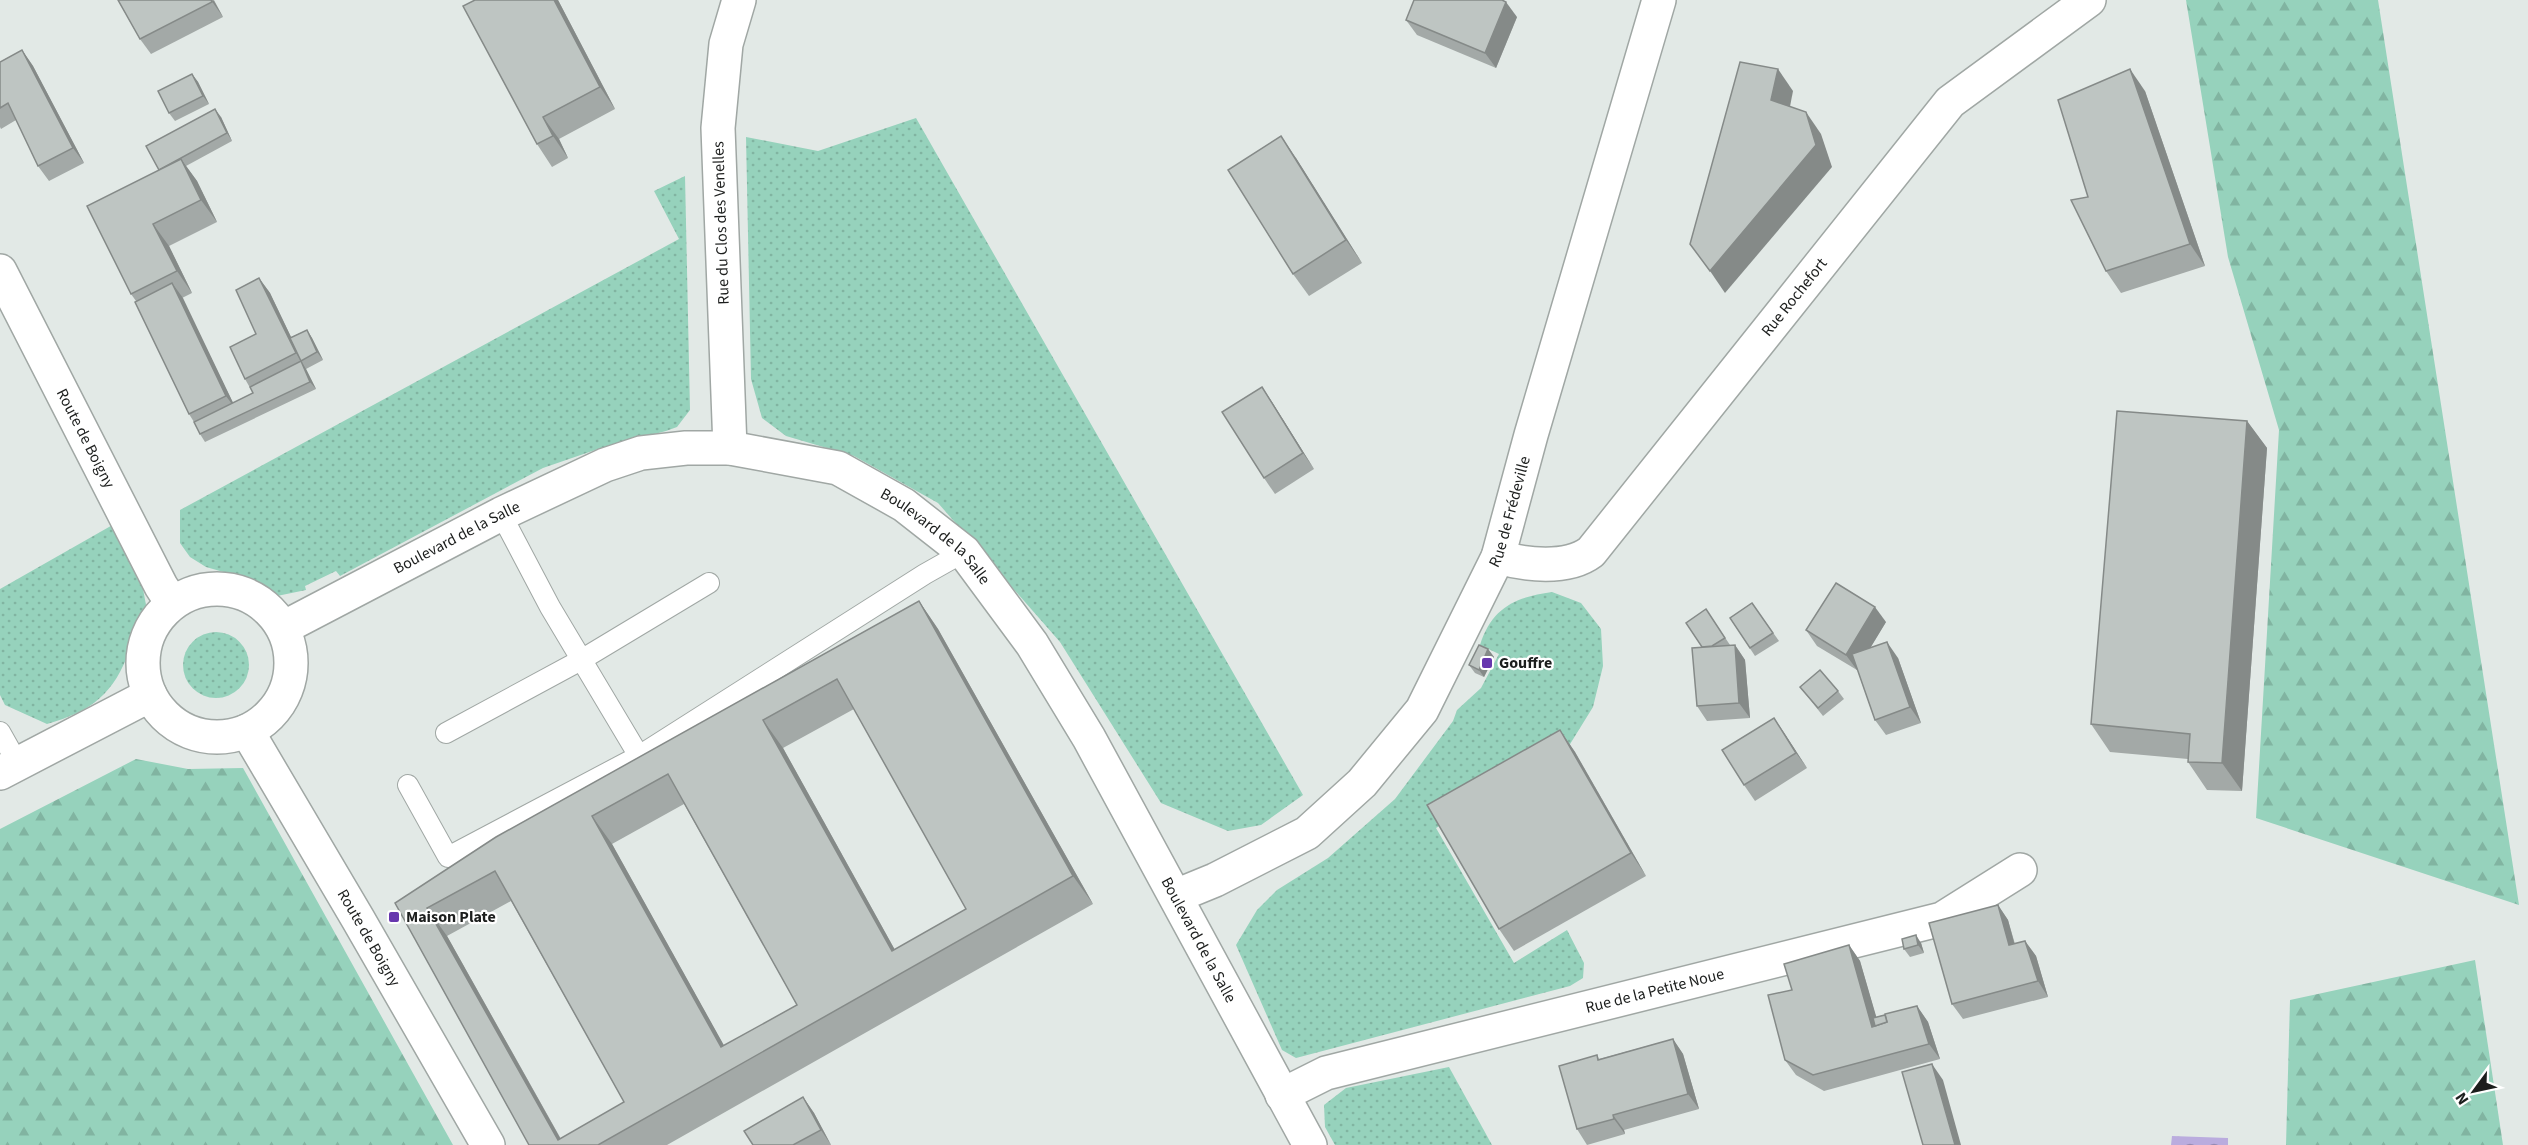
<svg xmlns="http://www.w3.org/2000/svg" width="2528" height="1145" viewBox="0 0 2528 1145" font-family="'Source Sans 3',sans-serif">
<defs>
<pattern id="grass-dots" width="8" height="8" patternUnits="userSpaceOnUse" patternTransform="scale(1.5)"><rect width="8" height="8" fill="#96d2bc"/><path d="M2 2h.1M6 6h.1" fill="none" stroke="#81b4a1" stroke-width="1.8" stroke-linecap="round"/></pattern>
<pattern id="forest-firs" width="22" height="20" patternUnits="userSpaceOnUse" patternTransform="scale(1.5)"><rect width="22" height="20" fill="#96d2bc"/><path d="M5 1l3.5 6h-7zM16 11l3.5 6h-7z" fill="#81b4a1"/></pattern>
<pattern id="water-waves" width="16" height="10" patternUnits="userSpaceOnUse" patternTransform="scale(1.5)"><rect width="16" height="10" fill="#baacde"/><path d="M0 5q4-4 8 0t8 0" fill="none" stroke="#968bb3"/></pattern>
</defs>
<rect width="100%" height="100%" fill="#e2e9e6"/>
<g fill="url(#grass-dots)">
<path d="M916,118L1303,795L1261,825L1228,831L1161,803L1060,642L938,503L854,456L786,436L762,418L751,379L746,137L818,151Z"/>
<path d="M685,176L690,410L677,427L666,431L601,448L543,468L340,576L336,571L305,586L306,590L277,596L227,573L206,567L190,557L180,543V510L679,239L654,191Z"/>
<path d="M116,523L138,562L146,605C138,619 136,634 130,649C114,694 92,711 47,724L5,705L0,695V589Z"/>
<path d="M1552,592L1581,603L1601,629L1603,666L1593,707L1567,749L1436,828L1514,963L1567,930L1584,963L1583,978L1570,986L1296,1058L1282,1050L1236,945L1257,910L1277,890L1328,858L1395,799L1453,721L1457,710L1481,688L1499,654L1480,645C1492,607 1516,597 1552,592Z"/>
<circle cx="216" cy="665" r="33"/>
<path d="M1449,1067L1492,1145H1335L1325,1127L1324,1105L1346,1088Z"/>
</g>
<g fill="url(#forest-firs)">
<path d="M2186,0H2378L2519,905L2256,818L2279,430L2228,257Z"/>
<path d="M136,759L188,769L243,768L453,1145H0V829Z"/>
<path d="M2475,960L2503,1145H2286L2290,1000Z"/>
</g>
<path fill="url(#water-waves)" d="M2172,1136L2228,1138V1145H2171Z"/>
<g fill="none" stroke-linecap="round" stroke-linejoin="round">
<g stroke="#a0a7a4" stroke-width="22">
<g id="service">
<path d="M501,514L550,607L639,756L925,574L964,552"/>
<path d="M0,732L18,764"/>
<path d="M446,733L581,660L709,583"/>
<path d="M408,785L448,857L639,756"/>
</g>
</g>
<g stroke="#a0a7a4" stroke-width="36">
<g id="minor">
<path d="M730,448L718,128L726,44L739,0"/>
<path id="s1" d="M1498,557C1525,565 1567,570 1591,552L1950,102L2089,0"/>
<path id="s2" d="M283,628L501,514L605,465L641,453L686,448H730L838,468L904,505L964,552L1032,644L1089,738L1310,1145"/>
<path d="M0,773L150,695"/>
<path id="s3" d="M1176,896L1215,880L1307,833L1362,783L1422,710L1498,557L1531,435L1659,0"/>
<path id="s4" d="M1282,1095L1326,1073L1942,919L2020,870"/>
</g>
</g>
<g stroke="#a0a7a4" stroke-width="36">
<g id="tertiary">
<path id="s5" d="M0,271L161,586L172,603"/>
<circle cx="217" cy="663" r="74"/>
<path id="s6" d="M247,731L358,919L488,1145"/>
</g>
</g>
<use href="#service" stroke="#fff" stroke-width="20"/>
<use href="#minor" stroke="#fff" stroke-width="33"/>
<use href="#tertiary" stroke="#fff" stroke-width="33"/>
</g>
<g fill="#a3a9a7" fill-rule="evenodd">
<path d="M118,0H214L223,17L151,54L140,39Z"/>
<path d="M558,0L615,109L559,139L568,158L552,167L537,144Z"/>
<path d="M1517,17L1496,68L1417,35L1406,20Z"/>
<path d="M22,50L33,66L84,163L49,181L38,166L16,120L1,129L0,127V62Z"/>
<path d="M192,74L198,82L209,104L175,121L169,113Z"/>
<path d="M2145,91L2205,266L2121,293L2106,271L2088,197Z"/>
<path d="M221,117L232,141L186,166L197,181L217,222L169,246L192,293L182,298L233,403L253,393L245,379L256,334L259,278L270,293L291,337L307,330L312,338L323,360L306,369L316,389L205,442L200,434L194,422L189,414L136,301L131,294L159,170Z"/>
<path d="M1296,158L1362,263L1309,296L1293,274Z"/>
<path d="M1262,387L1272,402L1314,469L1275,494L1264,478Z"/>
<path d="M2247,421L2267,448L2242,791L2207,790L2188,762V759L2110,752L2091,724Z"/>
<path d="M919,601L938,629L1093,904L667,1145H529L395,903ZM854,709L966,909L895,950L783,748ZM684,804L797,1005L724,1046L612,844ZM511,901L624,1102L561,1139L447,936Z"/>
<path d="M1752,603L1779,641L1755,656L1730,618Z"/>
<path d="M1706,609L1730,645H1735L1745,660L1750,718L1707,721L1697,706Z"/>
<path d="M1886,622L1870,648L1898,658L1921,723L1886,735L1875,720L1857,669V670L1817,646L1806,630Z"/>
<path d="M1488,649L1494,657L1484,677L1475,673L1469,665Z"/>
<path d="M1800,687L1838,691L1844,699L1823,716Z"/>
<path d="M1774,718L1807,768L1755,801L1744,785Z"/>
<path d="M1560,730L1575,752L1646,876L1514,951L1499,929Z"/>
<path d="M1998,905L2008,920L2015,944L2025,941L2036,956L2048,997L1963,1019L1952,1004Z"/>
<path d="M1921,943L1924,953L1910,957L1904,949Z"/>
<path d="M1849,945L1860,961L1876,1017L1917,1006L1928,1022L1940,1059L1824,1091L1796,1075L1785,1060L1792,990Z"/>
<path d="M1673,1039L1683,1054L1699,1109L1624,1130L1625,1134L1587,1145L1577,1129L1597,1055L1599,1059Z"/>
<path d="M803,1097L814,1113L831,1145H753Z"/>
</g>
<g fill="#858a88">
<path d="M211,0L214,1L223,17Z"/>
<path d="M554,0H558L615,109L600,87Z"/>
<path d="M1506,2L1517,17L1496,68L1485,53Z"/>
<path d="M22,50L33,66L84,163L73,148Z"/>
<path d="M1778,69L1793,91L1787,122L1771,100Z"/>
<path d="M2130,69L2145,91L2205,266L2190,244Z"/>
<path d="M192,74L198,82L209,104L203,96Z"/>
<path d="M215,109L221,117L232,141L227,133Z"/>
<path d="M1806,112L1821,134L1832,167L1725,293L1710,271Z"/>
<path d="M543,117L559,139L568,158L553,136Z"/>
<path d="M1281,136L1296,158L1362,263L1346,240Z"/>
<path d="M181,159L197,181L217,222L201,200Z"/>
<path d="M153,224L169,246L192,293L177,271Z"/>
<path d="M259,278L270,293L302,360L301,361L296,353Z"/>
<path d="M172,283L183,298L237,411L226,396Z"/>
<path d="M307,330L312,338L323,360L317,352Z"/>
<path d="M301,361L306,369L316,389L310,382Z"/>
<path d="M1262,387L1272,402L1314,469L1303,453Z"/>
<path d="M2247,421L2267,448L2242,791L2222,763Z"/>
<path d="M919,601L938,629L1093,904L1073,876Z"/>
<path d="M1875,607L1886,622L1857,670L1846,655Z"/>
<path d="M1887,642L1898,658L1921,723L1910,707Z"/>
<path d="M1735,645L1745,660L1750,718L1739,703Z"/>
<path d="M1488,649L1494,657L1484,677L1479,670Z"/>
<path d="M1774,718L1785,734L1807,768L1796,753Z"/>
<path d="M763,720L783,748L906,970L892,951Z"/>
<path d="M1560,730L1575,752L1646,876L1631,853Z"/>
<path d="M592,816L612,844L736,1067L721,1047Z"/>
<path d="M1998,905L2008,920L2019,961L2009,945Z"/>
<path d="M427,908L447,936L564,1145L558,1140Z"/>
<path d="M1916,935L1921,943L1924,953L1918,945Z"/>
<path d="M2025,941L2036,956L2048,997L2038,981Z"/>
<path d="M1849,945L1860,961L1881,1033L1872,1027Z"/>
<path d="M1917,1006L1928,1022L1940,1059L1929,1044Z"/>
<path d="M1673,1039L1683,1054L1699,1109L1688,1094Z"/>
<path d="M1932,1064L1943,1080L1961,1145H1955Z"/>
<path d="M803,1097L814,1113L831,1145L821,1130Z"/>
<path d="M1613,1115L1624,1130L1625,1134L1614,1119Z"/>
</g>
<g fill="#bec5c2" stroke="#858a88" stroke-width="1.5" fill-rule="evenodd">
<path d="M118,0H211L212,2L140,39Z"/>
<path d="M475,0H554L600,87L543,117L553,136L537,144L463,6Z"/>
<path d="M1414,0H1502L1506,2L1485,53L1406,20Z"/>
<path d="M22,50L73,148L38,166L8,103L0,108V62Z"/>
<path d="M1740,62L1778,69L1771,100L1806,112L1816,145L1710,271L1690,244Z"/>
<path d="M2130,69L2190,244L2106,271L2071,200L2088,197L2058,100Z"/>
<path d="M192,74L203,96L169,113L158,91Z"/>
<path d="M215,109L227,133L159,170L146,146Z"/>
<path d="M1281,136L1346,240L1293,274L1228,170Z"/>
<path d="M181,159L201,200L153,224L177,271L131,294L87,206Z"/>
<path d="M259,278L296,353L245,379L230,347L256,334L236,290Z"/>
<path d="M172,283L226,396L189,414L135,302Z"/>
<path d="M307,330L317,352L301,361L290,338Z"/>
<path d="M301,361L310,382L200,434L194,422L253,393L250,387Z"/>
<path d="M1262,387L1303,453L1264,478L1222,412Z"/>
<path d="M2117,411L2247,421L2222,763L2188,762L2190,734L2091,724Z"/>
<path d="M1836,583L1875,607L1846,655L1806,630Z"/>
<path d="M919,601L1073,876L598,1145H529L395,903L496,837ZM837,679L966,909L892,951L763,720ZM668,774L797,1005L721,1047L592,816ZM495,871L624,1102L558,1140L427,908Z"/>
<path d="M1752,603L1773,633L1750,648L1730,618Z"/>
<path d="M1706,609L1725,638L1712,646L1702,647L1686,623Z"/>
<path d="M1887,642L1910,707L1875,720L1852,654Z"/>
<path d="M1479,645L1488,649L1479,670L1469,665Z"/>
<path d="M1735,645L1739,703L1697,706L1692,648Z"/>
<path d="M1820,670L1838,691L1818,708L1800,687Z"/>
<path d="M1774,718L1796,753L1744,785L1722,750Z"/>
<path d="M1560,730L1631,853L1499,929L1427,805Z"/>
<path d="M1998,905L2009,945L2025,941L2038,981L1952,1004L1929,923Z"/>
<path d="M1916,935L1918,945L1904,949L1902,939Z"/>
<path d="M1849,945L1872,1027L1887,1022L1885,1014L1917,1006L1929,1044L1813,1075L1785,1060L1768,995L1792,990L1784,964Z"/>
<path d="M1885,1015L1887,1022L1875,1026L1873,1018Z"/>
<path d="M1673,1039L1688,1094L1613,1115L1614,1119L1577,1129L1559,1066L1597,1055L1598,1060Z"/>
<path d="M1932,1064L1955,1145H1923L1902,1072Z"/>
<path d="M803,1097L821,1130L793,1145H753L744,1131Z"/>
</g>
<g fill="#6737ae" stroke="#fff" stroke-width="2">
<rect x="1481" y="657" width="12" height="12" rx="3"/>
<rect x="388" y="911" width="12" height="12" rx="3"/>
</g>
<g text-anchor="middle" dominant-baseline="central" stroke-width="4.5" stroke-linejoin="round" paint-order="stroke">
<g font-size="16" fill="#1c1e1d" stroke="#fff">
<text transform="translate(721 223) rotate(-92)">Rue du Clos des Venelles</text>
<text stroke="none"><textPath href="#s1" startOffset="422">Rue Rochefort</textPath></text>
<text stroke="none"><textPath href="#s5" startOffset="188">Route de Boigny</textPath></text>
<text stroke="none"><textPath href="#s3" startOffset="532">Rue de Frédeville</textPath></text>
<text stroke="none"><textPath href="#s2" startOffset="196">Boulevard de la Salle</textPath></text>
<text stroke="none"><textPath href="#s2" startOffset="718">Boulevard de la Salle</textPath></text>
<text stroke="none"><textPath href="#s6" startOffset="240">Route de Boigny</textPath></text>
<text stroke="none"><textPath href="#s2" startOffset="1204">Boulevard de la Salle</textPath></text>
<text stroke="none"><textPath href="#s4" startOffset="388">Rue de la Petite Noue</textPath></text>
</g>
<g font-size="16" font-weight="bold" fill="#1c1e1d" stroke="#fff" text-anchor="start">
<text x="1499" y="663">Gouffre</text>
<text x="406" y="917">Maison Plate</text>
</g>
</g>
<g transform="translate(2474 1091) rotate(237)" stroke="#ffffff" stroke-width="4.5" paint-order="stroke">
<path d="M0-4.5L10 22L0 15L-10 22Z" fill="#1c1e1d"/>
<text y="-9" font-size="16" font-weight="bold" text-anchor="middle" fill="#1c1e1d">N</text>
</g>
</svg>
